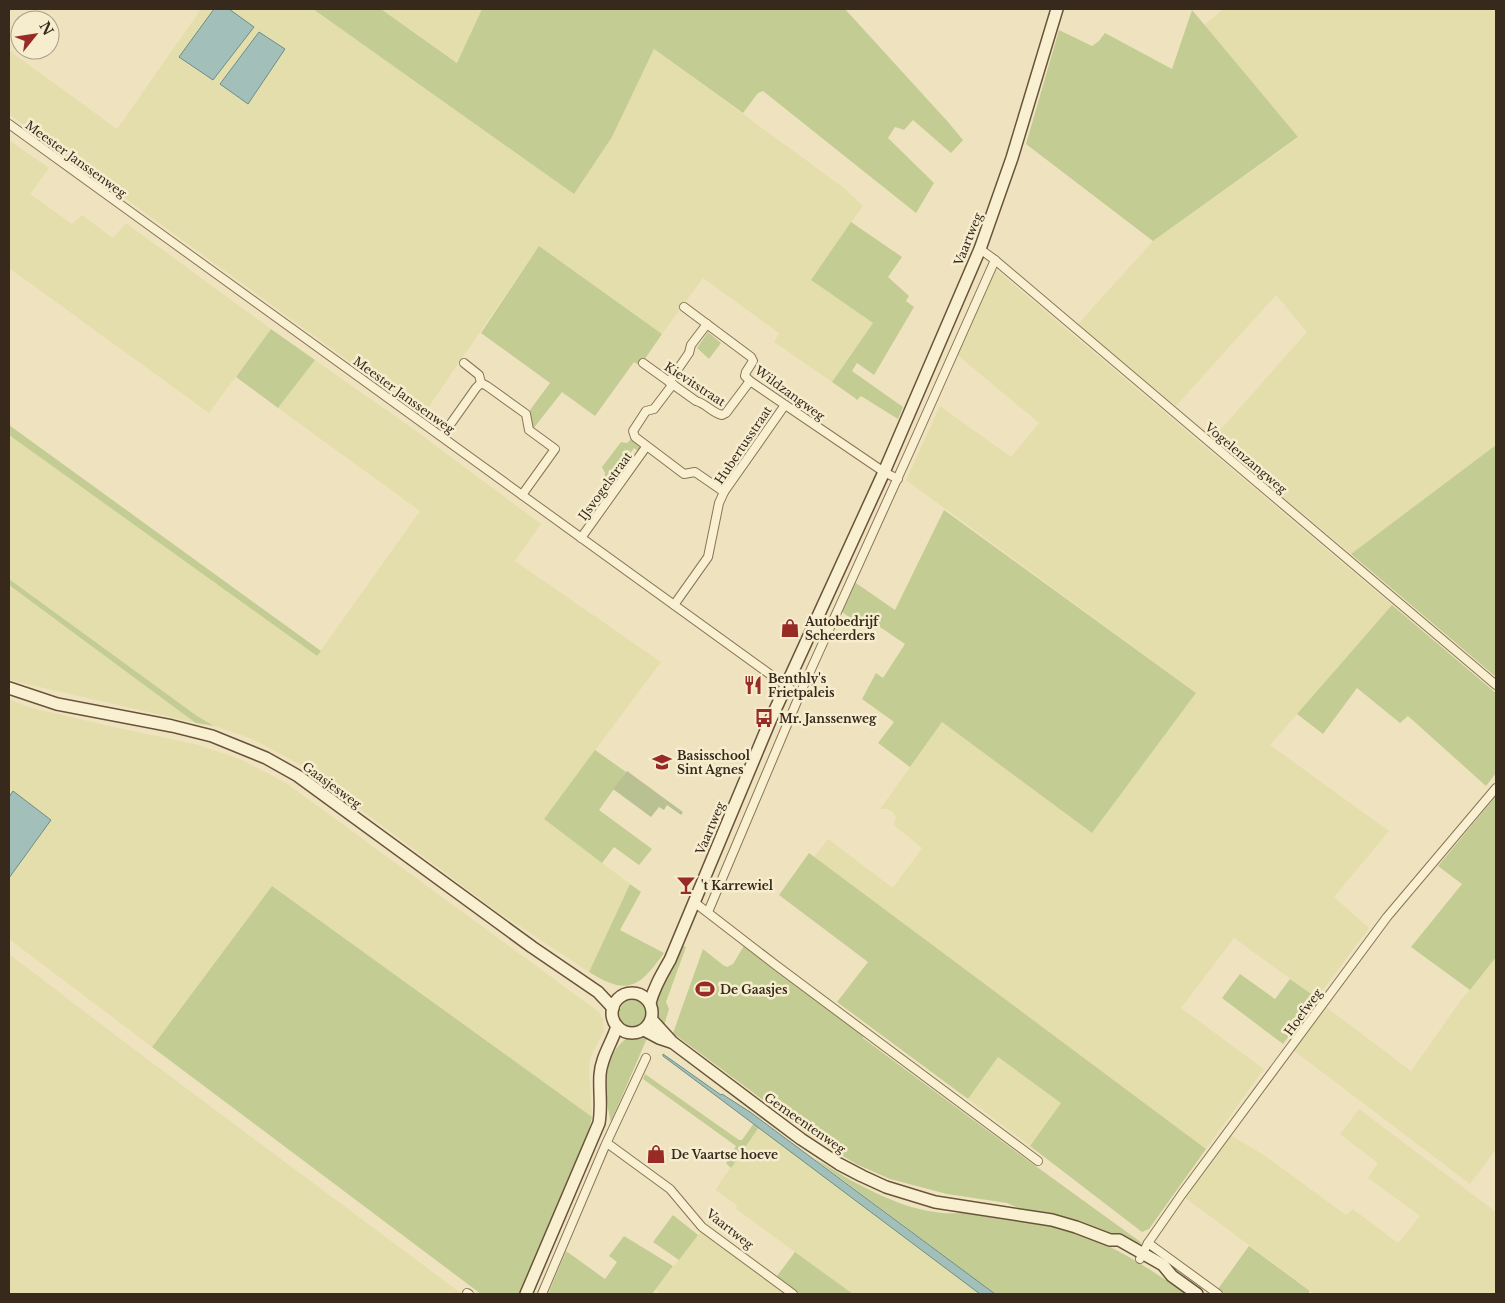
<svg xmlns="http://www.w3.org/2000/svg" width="1505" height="1303" viewBox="0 0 1505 1303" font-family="'Libre Baskerville',serif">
<rect width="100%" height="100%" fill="#efe3bf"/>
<g fill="#e4deac">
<path d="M201,9H214L179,57L254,27L229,9H313L574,193L612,137L654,49L844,188L863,206L811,280L873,323L832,382L774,342L779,333L703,278L662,334L539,246L423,415L9,114L10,51L117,129Z"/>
<path d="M381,9H482L458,63Z"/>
<path d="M1223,9H1496V445L1351,554L1213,438L1307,332L1276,295L1176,406L1077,325L1153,241L1298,138L1204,25Z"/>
<path d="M9,140L49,168L30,194L72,224L82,215L113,238L126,223L271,329L209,413L9,268Z"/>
<path d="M995,270L999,272L1392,605L1270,745L1389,831L1334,897L1369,928L1317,998L1234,938L1181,1008L1264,1069L1206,1149L814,857L828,839L893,888L922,848L894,825L896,817L893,812L887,809H880L942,722L1092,833L1196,693L906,480L940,406L1011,457L1039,423L955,353L991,272Z"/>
<path d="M315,360L412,428L541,524L515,561L661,662L544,819L630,884L589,972L495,910L301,765L250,738L214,726L197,716L9,579V435L317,656L420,511L278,408Z"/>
<path d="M9,585L178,710L196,723L9,680Z"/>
<path d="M9,699L28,707L118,728L195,744L225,754L242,760L286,783L315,804L599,1012L603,1019L604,1031L590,1058L589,1071L592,1117L272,886L152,1047L9,939V878L51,820L13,791L9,797Z"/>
<path d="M9,954L135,1050L462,1294H9Z"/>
<path d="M1496,957V1149L1470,1184L1293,1050L1326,1007L1411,1071L1461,1000Z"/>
<path d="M998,1057L1062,1103L1030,1146L968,1099Z"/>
<path d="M1359,1109L1496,1212V1294H1315L1184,1197L1230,1135L1264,1155L1346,1215L1353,1209L1398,1243L1420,1216L1368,1178L1378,1163L1340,1134Z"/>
<path d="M759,1127L980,1294H853L736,1209L737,1205L715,1190Z"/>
<path d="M704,1227L794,1294H660L655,1290Z"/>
</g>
<g fill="#c3cd93">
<path d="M313,9H381L457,63L482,9H845L948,122L963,140L951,153L913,120L904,130L895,127L888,138L934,183L916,213L763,91L758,93L743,113L654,49L612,137L574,194Z"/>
<path d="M1192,10L1298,137L1153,241L1026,144L1059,30L1092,46L1099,41L1105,33L1172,69Z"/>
<path d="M851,222L902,257L888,277L909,296L906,301L914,307L874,375L857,363L852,371L903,407L898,419L861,396L857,400L855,398L832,382L873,323L811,280Z"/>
<path d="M539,246L662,334L640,366L634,362L595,416L562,392L533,429L530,410L550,383L481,333Z"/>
<path d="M271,329L315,360L278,408L236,377Z"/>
<path d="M708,332L721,343L709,359L697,348Z"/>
<path d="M9,425L321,651L317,656L9,435Z"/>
<path d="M631,439L639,444L641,449L639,452L634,448L610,481L615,485V486L604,479L605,473L602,467L621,442L627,443Z"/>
<path d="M1496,445V677L1351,554Z"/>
<path d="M944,510L1196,693L1092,833L942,722L910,767L878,743L894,722L862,699L876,673L883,678L905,644L871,621L865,629L841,611L853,581L895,610Z"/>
<path d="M9,579L197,716L214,726L196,723L178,710L9,585Z"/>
<path d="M1392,605L1496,693V773L1486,786L1408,716L1400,723L1357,688L1323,734L1297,714Z"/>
<path d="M595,750L626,772L599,810L652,849L639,865L614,847L602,863L544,819Z"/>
<path d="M1496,796V957L1470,990L1411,947L1462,884L1438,866Z"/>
<path d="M809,853L1206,1149L1149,1229L1142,1232L1030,1146L1061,1103L998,1057L968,1099L837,1002L868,962L779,895Z"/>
<path d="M630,884L641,892L620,930L664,953C639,988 627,996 589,972Z"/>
<path d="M272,886L592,1117L586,1142L520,1294H481L152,1047Z"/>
<path d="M745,944L862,1031L863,1038L867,1041L1015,1151L1142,1243L1135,1245L1026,1211L1007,1203L947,1194L890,1179L856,1164L814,1138L673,1033L703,949L723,965L727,967L733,964Z"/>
<path d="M681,945L686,947L666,1002L669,1009L664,1026C645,1002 670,967 681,945Z"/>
<path d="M1240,974L1275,999L1290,979L1317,998L1283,1044L1222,998Z"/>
<circle cx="633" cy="1014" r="14"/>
<path d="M629,1037L647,1038L611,1122C604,1096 601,1053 629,1037Z"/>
<path d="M645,1074L739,1140H742L754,1123L759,1127L731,1168L726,1163L736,1146L643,1079Z"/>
<path d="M815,1159C825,1164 835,1171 845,1177C883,1198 926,1219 971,1212C997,1216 1030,1218 1055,1225C1105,1239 1145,1266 1187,1294H995Z"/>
<path d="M673,1215L698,1235L679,1260L653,1242Z"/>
<path d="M624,1236L673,1266L652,1294H625L623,1293L622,1294H548L566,1251L605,1279L617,1262L609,1256Z"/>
<path d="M1249,1246L1310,1291L1308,1294H1225L1218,1289Z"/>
<path d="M795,1252L853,1294H800L777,1276Z"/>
</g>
<path fill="#b9c193" d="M627,771L683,812L681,815L667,805L664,810L659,807L651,817L613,789Z"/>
<g fill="#a2c0b9" stroke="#6a8e87">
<path d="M214,9H229L254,27L213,80L179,57Z"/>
<path d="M259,32L285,49L248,104L220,84Z"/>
<path d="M13,791L51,820L9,878V797Z"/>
<path d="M663,1054L721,1095L722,1094L750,1112L995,1294H980L663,1056Z"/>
</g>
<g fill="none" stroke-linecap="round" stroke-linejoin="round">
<g stroke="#887457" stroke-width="10">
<g id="street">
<path d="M9,124L800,696"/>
<path d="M980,249L995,260L1496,685"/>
<path d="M684,307L751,357L753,361L746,372L745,376L750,381L884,472L898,479"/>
<path d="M464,363L479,375L481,383"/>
<path d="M643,363L696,401C707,404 712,413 722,415L726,413L750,381"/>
<path d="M669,382L689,353L691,345L707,324"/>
<path d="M673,384L654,409L646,411L633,431L635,437L684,474L695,472L724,492"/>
<path d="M442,436L476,388L481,383L487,386L526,414L529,430L555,449L522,495"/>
<path d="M581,538L646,447"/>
<path d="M674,605L708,557L719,503L724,492L785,405"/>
<path d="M694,902L777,966L1038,1161"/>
<path d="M708,912L803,687L909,453L995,260"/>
<path d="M607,1143L670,1189L702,1227L793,1294"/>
<path d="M1148,1243L1218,1294"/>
<path d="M1140,1259L1148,1243L1182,1194L1387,917L1496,788"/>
<path d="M467,1293L469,1294"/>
<path d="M542,1294L605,1146L646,1058"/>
</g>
</g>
<g stroke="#69543a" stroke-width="14">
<g id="secondary">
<path d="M9,688L57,704L172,726L212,736L266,758L298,776L532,947L598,992L613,1008"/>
<circle cx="632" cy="1013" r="20"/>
<path d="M650,1003C654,987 662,974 670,960L770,721L884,472L980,249L1012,158L1057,9"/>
<path d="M652,1020L672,1042L801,1139L839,1164L862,1176L886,1187L935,1202L1052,1220L1076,1227L1110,1240H1119L1163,1265L1172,1276L1197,1294"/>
<path d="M644,1030L659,1038L671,1042"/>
<path d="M526,1294L599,1123C602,1106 599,1092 600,1075C601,1057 612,1043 617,1026"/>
</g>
</g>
<use href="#street" stroke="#f9f0d2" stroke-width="8"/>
<use href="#secondary" stroke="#f9f0d2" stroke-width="11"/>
</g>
<defs>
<g id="shop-bare" transform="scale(1.5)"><path d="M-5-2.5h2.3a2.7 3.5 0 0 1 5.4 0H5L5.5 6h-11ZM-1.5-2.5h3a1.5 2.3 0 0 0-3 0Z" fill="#982b26" stroke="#f6edcf" stroke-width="2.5" paint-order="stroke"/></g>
<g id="restaurant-bare" transform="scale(1.5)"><path d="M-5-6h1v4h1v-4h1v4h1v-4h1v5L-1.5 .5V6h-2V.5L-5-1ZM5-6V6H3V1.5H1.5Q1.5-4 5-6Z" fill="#982b26" stroke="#f6edcf" stroke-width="2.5" paint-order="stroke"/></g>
<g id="bus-bare" transform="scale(1.5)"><path d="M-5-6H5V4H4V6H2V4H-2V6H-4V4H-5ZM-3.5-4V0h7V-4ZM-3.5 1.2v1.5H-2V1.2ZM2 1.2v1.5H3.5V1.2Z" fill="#982b26" stroke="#f6edcf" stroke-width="2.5" paint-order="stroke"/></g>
<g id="school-bare" transform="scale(1.5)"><path d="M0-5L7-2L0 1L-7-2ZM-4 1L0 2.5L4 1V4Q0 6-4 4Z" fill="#982b26" stroke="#f6edcf" stroke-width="2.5" paint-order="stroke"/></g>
<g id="bar-bare" transform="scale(1.5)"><path d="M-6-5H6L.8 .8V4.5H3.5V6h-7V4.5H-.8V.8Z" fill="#982b26" stroke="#f6edcf" stroke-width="2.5" paint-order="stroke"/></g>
<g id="stadium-bare" transform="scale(1.5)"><path d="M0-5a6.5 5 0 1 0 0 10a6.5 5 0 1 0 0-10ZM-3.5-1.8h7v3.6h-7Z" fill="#982b26" stroke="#f6edcf" stroke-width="2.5" paint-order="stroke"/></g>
</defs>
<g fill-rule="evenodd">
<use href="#shop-bare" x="790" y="628"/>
<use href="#restaurant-bare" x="753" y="685"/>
<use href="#bus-bare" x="764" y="718"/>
<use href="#school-bare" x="662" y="762"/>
<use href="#bar-bare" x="686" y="885"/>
<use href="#stadium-bare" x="705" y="989"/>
<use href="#shop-bare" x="656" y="1154"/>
</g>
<g text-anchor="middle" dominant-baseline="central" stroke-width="5" stroke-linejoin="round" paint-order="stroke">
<g font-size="12" fill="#372a1c" stroke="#f6edcf">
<text transform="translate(76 159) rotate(36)">Meester Janssenweg</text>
<text transform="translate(968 239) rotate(-68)">Vaartweg</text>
<text transform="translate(695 384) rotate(33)">Kievitstraat</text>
<text transform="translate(790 393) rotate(36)">Wildzangweg</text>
<text transform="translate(404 395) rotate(36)">Meester Janssenweg</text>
<text transform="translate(743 445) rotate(-56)">Hubertusstraat</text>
<text transform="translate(1246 458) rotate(40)">Vogelenzangweg</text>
<text transform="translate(605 486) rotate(-54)">IJsvogelstraat</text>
<text transform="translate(332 785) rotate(36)">Gaasjesweg</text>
<text transform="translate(710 828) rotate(-67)">Vaartweg</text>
<text transform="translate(1303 1012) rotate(-54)">Hoefweg</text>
<text transform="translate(805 1123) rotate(35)">Gemeentenweg</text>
<text transform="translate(730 1229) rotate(38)">Vaartweg</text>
</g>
<g font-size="12" font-weight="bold" fill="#372a1c" stroke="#f6edcf" text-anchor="start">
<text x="805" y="621">Autobedrijf<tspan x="805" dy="14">Scheerders</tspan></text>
<text x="768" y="678">Benthly's<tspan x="768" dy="14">Frietpaleis</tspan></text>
<text x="779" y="718">Mr. Janssenweg</text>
<text x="677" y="755">Basisschool<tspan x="677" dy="14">Sint Agnes</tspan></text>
<text x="701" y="885">'t Karrewiel</text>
<text x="720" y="989">De Gaasjes</text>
<text x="671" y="1154">De Vaartse hoeve</text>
</g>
</g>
<rect width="1505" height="1303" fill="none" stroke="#372a1c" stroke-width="20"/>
<g transform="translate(35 35) rotate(60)"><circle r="24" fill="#f6edcf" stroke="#aa9f87"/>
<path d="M0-4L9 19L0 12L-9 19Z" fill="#982b26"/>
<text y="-8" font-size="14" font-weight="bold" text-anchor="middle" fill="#372a1c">N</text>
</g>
</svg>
